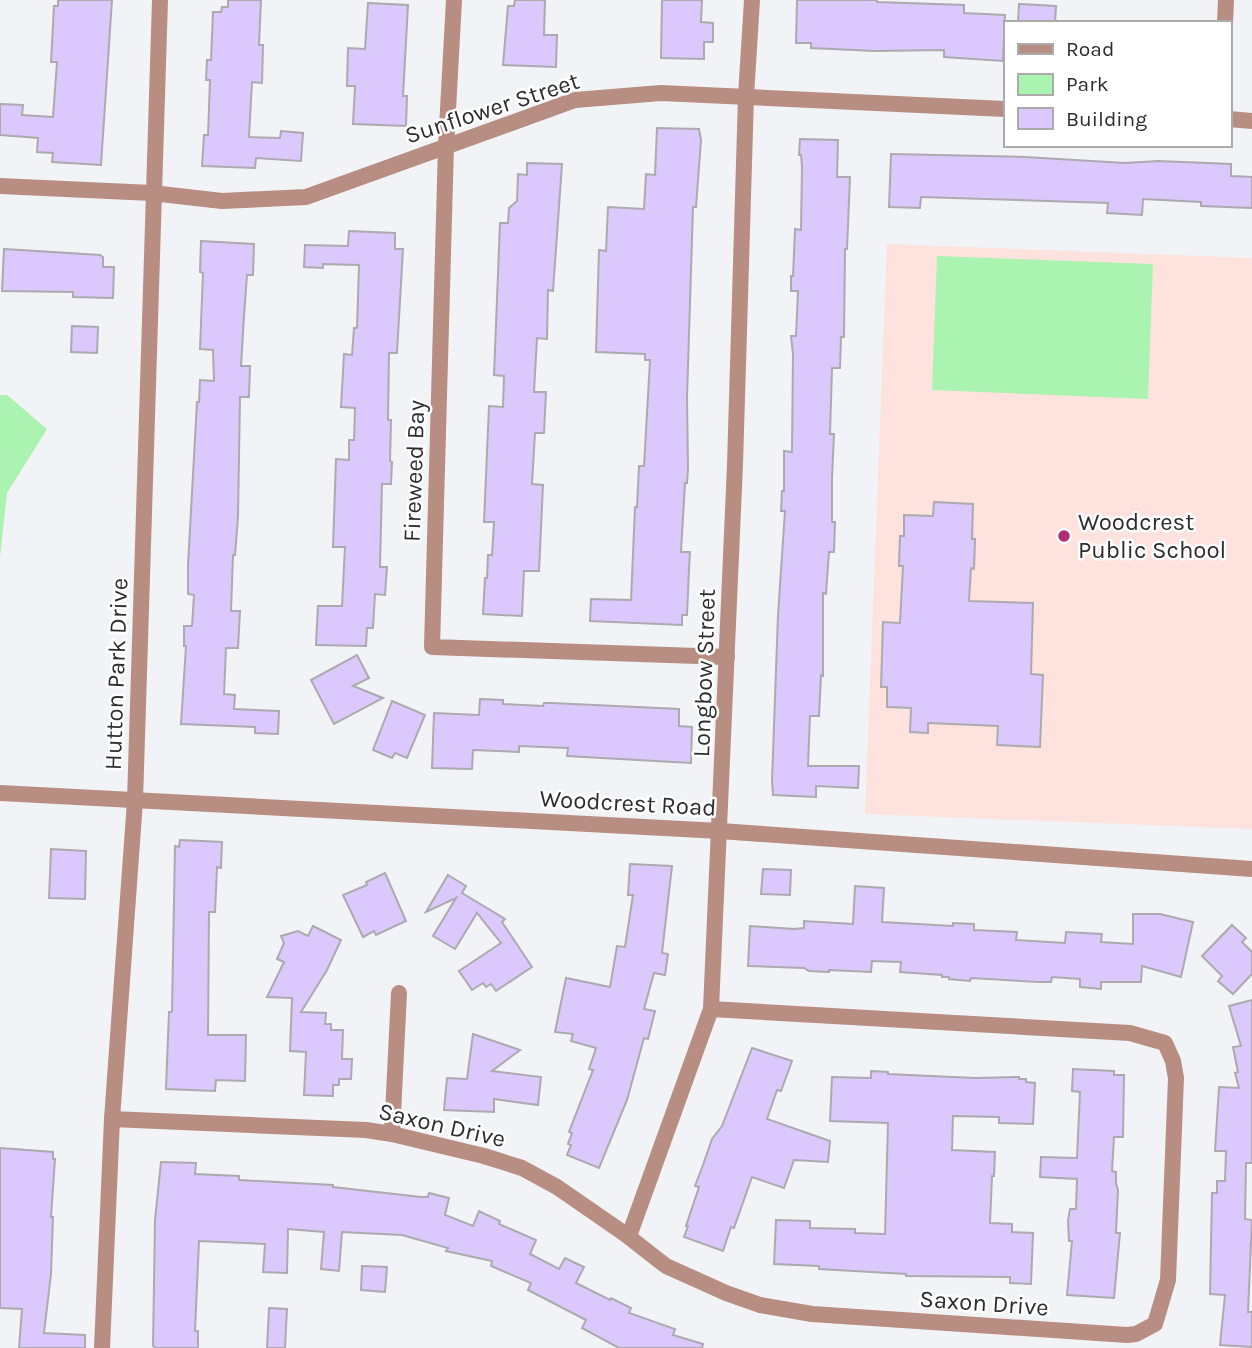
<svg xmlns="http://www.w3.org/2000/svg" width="1252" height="1348" viewBox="0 0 1252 1348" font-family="Karla,sans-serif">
<rect width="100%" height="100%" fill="#f1f3f6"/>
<path fill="#fde2dd" d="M887,244L1252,258V829L865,814Z"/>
<g fill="#abf3b1">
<path d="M937,256L1153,264L1148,399L932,390Z"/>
<path d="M0,395H7L47,429L7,493L0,557Z"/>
</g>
<g fill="#dbc8fc" stroke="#acaaae" stroke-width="2">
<path d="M58,0H112L101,165L52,162L53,153L37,152L38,138L0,135V104L23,105L22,115L53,117L57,62H51L54,6H58Z"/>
<path d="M228,0H261L259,45H263L262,83L252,82L249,137L280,138L281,131L303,133L301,161L256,158L255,168L202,166L204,135H208L210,80H206L207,60H211L213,12H221L222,7H228Z"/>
<path d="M515,0H545L544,35H557L556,67L503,65L508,6H514Z"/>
<path d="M662,0H702L701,22L713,23V42H704V59L661,58Z"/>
<path d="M797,0H877V2L964,5V13L1005,15L1003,61L944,57V50L875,51L811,48V43H796Z"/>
<path d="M368,3L408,5L403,96H407L406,126L353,124L355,86H347L348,48L365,49Z"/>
<path d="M1019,4L1056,6L1055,23H1018Z"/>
<path d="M657,128L699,129L701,140L696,207H693L687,398L688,468L687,483H685L681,552H690L689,569L687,615H682V625L590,621L591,599L631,600L635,507H637L639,466H644L650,360H645V354L596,352L599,250L606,251L608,207L644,209L646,174L655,175Z"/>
<path d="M800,139L838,140L837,177H850L847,249H845L844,337H841L840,368H832L830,434H834L832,478V522H835L834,552H829L826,594L823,593V676L821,675L819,716H810L808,766H859L858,788L816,786V797L773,795L772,781L778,615L785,511H781L782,491H784V451L792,452L793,354L791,336H796L798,291H791V276H793L795,229L801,230L802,167L801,155H799Z"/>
<path d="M891,154L1025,157L1125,163L1158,161L1231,164V176L1252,177V208L1201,206V202L1143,199L1142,215L1107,213L1108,203L921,197L920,208L889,207Z"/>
<path d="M527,163L562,164L553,291L548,290L547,339L537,338L534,392H546L544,433H535L532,484L543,485L539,571H524L522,616L483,614L485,578H487L488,555H492L494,522H484L489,406L503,407L504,376L494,375L500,223H508L509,208L517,201L518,174L527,175Z"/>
<path d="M349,231L395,233V249H403L397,353H389L388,420H391L390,461L392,462L391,484H382L380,567H387L385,595L375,594L373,628H367L366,646L316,645L318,606H342L345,547H333L336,459L349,460V440H354L355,408L341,407L344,354L352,355L354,328H357L359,265L323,264V268L304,267L305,245L348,246Z"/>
<path d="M201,241L254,244L253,275H247L244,316L241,366H250L249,397H240L238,517L235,555H233L231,611H240L238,648H226L224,694L235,695L234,709L279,711L278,734L255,733V727L181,724L186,646H184V626H192L194,595L188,594V565L197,402H199L200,380L214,381L213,350L200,349L203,273L200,272Z"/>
<path d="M4,249L100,255L103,257V267H114L113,298L73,297V292L2,291Z"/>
<path d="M72,326L98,327L97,353L71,352Z"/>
<path d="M934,502L973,504L972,539H975L974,569L971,568L969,601L1033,603L1031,674L1043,675L1040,747L997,745L998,726L928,723V733L910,732L911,708L887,707V687H881L883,622L900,623L903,566H899L900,536H904V515L933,516Z"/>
<path d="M357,655L369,678L353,686L383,698L334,724L311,680Z"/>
<path d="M480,699L503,700V704L543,706L544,703H552L679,709V726L692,727L691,763L567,756L568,748L519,746V752L473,750L472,769L432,768L434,713L479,715Z"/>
<path d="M392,701L425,715L407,758L395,753L392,758L373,750Z"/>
<path d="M180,840L222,842L221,868L217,867L215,912H209L208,1035H246L245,1081L216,1080L215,1091L166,1089L169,1012H172L175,846L179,847Z"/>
<path d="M51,849L86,851L85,899L49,898Z"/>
<path d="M630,864L672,866L662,953L668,954L665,975L654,973L644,1009L655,1011L648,1039L644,1038L627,1100L599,1168L567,1155L571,1145L568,1144L572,1133L569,1132L593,1070L589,1069L596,1048L571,1041L573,1034L555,1032L566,978L610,987L617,946L625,947L633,895H628Z"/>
<path d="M763,869L791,870L790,895L761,894Z"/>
<path d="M385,873L406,921L376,935L374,931L363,937L343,895L367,885L366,882Z"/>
<path d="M448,875L466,886L462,893L505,919L502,922L532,967L496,991L491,984L486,987L483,983L472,990L459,971L501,943L477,913L455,949L433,936L456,898L426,912Z"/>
<path d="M855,886L884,888L882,922L953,926V923L974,924V930L1017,932L1016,940L1065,943L1066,932L1102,934L1101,942L1133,944V914H1160L1193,922L1181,977L1142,966L1141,982H1101V989L1080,987V979L1052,977L1051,982H1039L971,978L970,981L949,979V977H942V975L900,972L901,962L872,961L871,972L829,970V972L809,971L804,968L748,966L750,926L794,929L804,928V921L853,924Z"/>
<path d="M1232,925L1246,938L1242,942L1252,952V974L1233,994L1218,981L1222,976L1202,956Z"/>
<path d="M313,926L341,940L327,970L301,1012L326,1013L325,1024H331V1030H343L342,1059H352L351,1079H339V1085H333V1096L304,1095L306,1052L290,1051L292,998L267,997L284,962L277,959L284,943L281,936L298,931L308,936Z"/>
<path d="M1252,1000V1163H1246L1245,1219L1252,1220L1248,1312H1252V1347L1220,1345L1225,1295L1210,1294L1212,1193H1217V1181H1225L1226,1151H1215L1219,1087L1239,1088L1235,1073L1238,1072L1233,1047L1241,1046L1229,1006Z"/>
<path d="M473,1034L520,1050L492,1071L541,1077L538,1105L494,1099V1112L444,1110L447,1078L467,1079Z"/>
<path d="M752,1048L792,1061L781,1091L777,1090L767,1119L830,1141L828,1162L794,1160L784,1188L752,1177L734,1228L731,1227L723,1251L684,1237L688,1226H686L699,1187L695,1186L703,1165L712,1139L722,1126Z"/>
<path d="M1073,1069L1114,1071V1075H1124L1123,1137H1114L1112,1171L1116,1172V1183L1118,1190L1116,1233H1120L1114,1298L1067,1295L1072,1241H1069L1068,1221L1070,1209H1076L1077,1179L1040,1177L1041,1157L1077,1158L1080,1092L1072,1091Z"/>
<path d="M871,1071L888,1072V1074L975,1078L1019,1077V1079H1026V1082L1035,1083L1033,1124L999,1123V1117L953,1116L952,1150L995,1152L994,1176H992L990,1223L1012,1224V1232L1033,1233L1031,1284L1010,1283V1277L906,1276V1274L819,1269V1266L774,1264L776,1220L810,1221V1228L855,1229V1233L885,1234L888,1123L830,1121L832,1077L871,1078Z"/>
<path d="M0,1148L53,1152V1159H55L51,1217H53L51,1274L44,1333L85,1335V1348H19L22,1309L0,1308Z"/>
<path d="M161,1162L196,1163L195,1174L239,1176V1180L333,1185V1187L421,1197H428L429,1193L449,1198L445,1215L473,1226L479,1211L500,1221L499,1224L536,1240L530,1254L559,1269L565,1258L584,1267L576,1283L610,1300L611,1298L631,1308L629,1313L675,1329L673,1335L703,1344L702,1348H619L582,1328L586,1320L528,1290L531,1283L491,1266L492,1261L446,1251L448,1248L402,1235L342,1232L339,1271L321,1269L324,1232L288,1229L287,1273L263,1272L265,1244L199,1241L195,1331H198V1348H156L153,1346L155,1220Z"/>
<path d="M362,1266L387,1267L385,1292L361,1290Z"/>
<path d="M269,1308L287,1309L285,1348H267Z"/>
</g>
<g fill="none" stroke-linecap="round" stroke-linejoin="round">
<g stroke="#b88d82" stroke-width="16">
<path d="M454,0L446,146L432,647L727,657"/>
<path d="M1225,23L1226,0"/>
<path d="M1229,119L1252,121"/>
<path d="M0,186L152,193L222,201L306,197L575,100L661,93L1005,109"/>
<path d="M0,793L720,831L1252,869"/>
<path d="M112,1119L366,1130L392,1134L484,1156L522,1168L557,1187L625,1234L666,1266L726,1293L760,1305L812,1314L1127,1335L1136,1334L1155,1324L1168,1280L1176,1078L1173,1061L1165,1043L1130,1033L711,1009"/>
<path d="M392,1134L399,993"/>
<path d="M629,1236L711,1009L735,465L746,96L752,0"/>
<path d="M102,1348L112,1119L135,801L160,0"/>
</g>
</g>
<circle fill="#b02d76" stroke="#fff" stroke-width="2.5" cx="1064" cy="536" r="7"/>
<g text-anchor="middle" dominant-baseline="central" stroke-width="5" stroke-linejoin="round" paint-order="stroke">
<g font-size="24" fill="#2d2d2e" stroke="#fff">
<text transform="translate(492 108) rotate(-18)">Sunflower Street</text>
<text transform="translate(414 471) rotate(-88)">Fireweed Bay</text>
<text transform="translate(704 673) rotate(-88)">Longbow Street</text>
<text transform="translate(116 674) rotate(-88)">Hutton Park Drive</text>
<text transform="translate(628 803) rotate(3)">Woodcrest Road</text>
<text transform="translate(442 1125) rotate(13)">Saxon Drive</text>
<text transform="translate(984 1303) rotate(4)">Saxon Drive</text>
</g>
<g font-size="24" fill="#2d2d2e" stroke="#fff" text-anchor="start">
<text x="1078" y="522">Woodcrest<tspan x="1078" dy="28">Public School</tspan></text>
</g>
</g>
<rect x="1004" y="21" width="228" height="126" fill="#ffffff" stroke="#ababab" stroke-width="2"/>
<rect x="1018" y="44" width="35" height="10" fill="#b88d82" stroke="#ababab" stroke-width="2"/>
<text x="1066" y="56" font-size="21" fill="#2d2d2e">Road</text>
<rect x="1018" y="74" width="35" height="21" fill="#abf3b1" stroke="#ababab" stroke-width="2"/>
<text x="1066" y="91" font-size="21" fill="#2d2d2e">Park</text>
<rect x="1018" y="108" width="35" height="21" fill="#dbc8fc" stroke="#ababab" stroke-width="2"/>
<text x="1066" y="126" font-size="21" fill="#2d2d2e">Building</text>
</svg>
